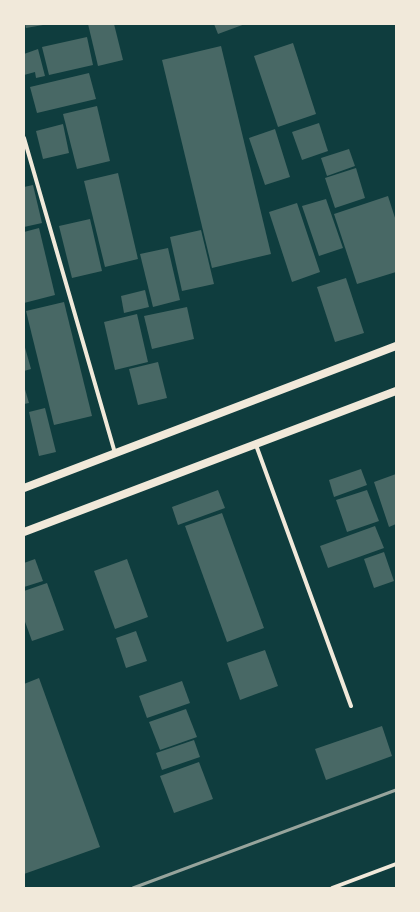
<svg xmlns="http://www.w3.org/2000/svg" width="420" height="912" viewBox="0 0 420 912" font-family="'Alegreya Sans',sans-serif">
<rect width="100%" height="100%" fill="#0f3d3e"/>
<g fill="#486865">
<path d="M25,24H43V25L26,28Z"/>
<path d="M88,24H114L123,60L98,66Z"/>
<path d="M214,24H245L218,34Z"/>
<path d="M87,37L93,65L49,75L42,47Z"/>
<path d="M293,43L316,114L278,127L254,56Z"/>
<path d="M221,46L271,254L212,268L162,60Z"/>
<path d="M38,49L45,76L36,78L35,72L24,75V54Z"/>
<path d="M89,73L96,99L37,113L30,87Z"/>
<path d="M97,106L110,161L77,169L63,114Z"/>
<path d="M319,123L328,151L302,160L292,132Z"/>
<path d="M63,124L69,153L43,159L36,131Z"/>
<path d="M275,129L290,177L265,185L249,138Z"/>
<path d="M349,149L355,166L327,176L321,158Z"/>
<path d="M356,168L365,198L335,208L325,178Z"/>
<path d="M118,173L138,259L105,267L84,181Z"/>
<path d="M33,185L42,223L24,227V187Z"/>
<path d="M388,196L396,221V272L357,284L334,214Z"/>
<path d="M326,199L343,248L319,256L302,206Z"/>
<path d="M297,203L320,272L292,282L269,212Z"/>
<path d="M90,219L102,271L72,278L59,226Z"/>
<path d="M39,228L55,295L24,303V232Z"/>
<path d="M201,230L214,284L182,291L170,237Z"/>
<path d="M168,248L180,300L153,307L140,254Z"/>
<path d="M346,278L364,333L335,342L317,287Z"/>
<path d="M145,290L149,307L124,313L121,296Z"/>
<path d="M64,302L92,416L54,425L26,311Z"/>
<path d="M187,307L194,339L152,349L144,316Z"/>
<path d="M137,314L148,362L115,370L104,322Z"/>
<path d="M24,344L31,369L24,371Z"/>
<path d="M158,362L167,398L138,405L129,369Z"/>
<path d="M24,386L29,403L24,404Z"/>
<path d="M45,408L56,452L39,456L29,412Z"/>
<path d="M361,469L367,485L334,497L329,480Z"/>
<path d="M396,474V524L389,527L374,482Z"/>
<path d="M218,490L225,508L178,525L172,507Z"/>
<path d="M367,490L379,521L347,532L336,500Z"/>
<path d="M222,513L264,628L227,642L185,526Z"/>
<path d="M375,526L384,548L328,568L320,546Z"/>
<path d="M384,552L394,581L374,588L364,559Z"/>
<path d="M35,559L43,581L24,587V563Z"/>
<path d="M127,559L148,617L115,629L94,571Z"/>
<path d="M47,583L64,630L32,641L24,619V591Z"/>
<path d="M136,631L147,661L126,668L116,638Z"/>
<path d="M265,650L278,686L240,700L227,663Z"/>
<path d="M39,678L100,847L24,874V684Z"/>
<path d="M182,681L190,703L147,718L139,696Z"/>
<path d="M186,709L197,737L160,750L149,722Z"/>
<path d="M382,726L392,756L326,780L315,749Z"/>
<path d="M194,740L200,757L162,770L156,753Z"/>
<path d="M199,762L213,799L174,813L160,776Z"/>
</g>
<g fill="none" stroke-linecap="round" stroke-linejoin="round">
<g stroke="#f1e9da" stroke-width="4">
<path d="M24,138L115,453"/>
<path d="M256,445L351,706"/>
<path d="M332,888L396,864"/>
</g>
<g stroke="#f1e9da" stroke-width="8">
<path d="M24,488L396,346"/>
<path d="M24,532L396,391"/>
</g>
<path stroke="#97a49c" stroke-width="3" d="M133,888L396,790"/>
</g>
<rect width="420" height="912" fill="none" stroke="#f1e9da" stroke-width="50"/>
</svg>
